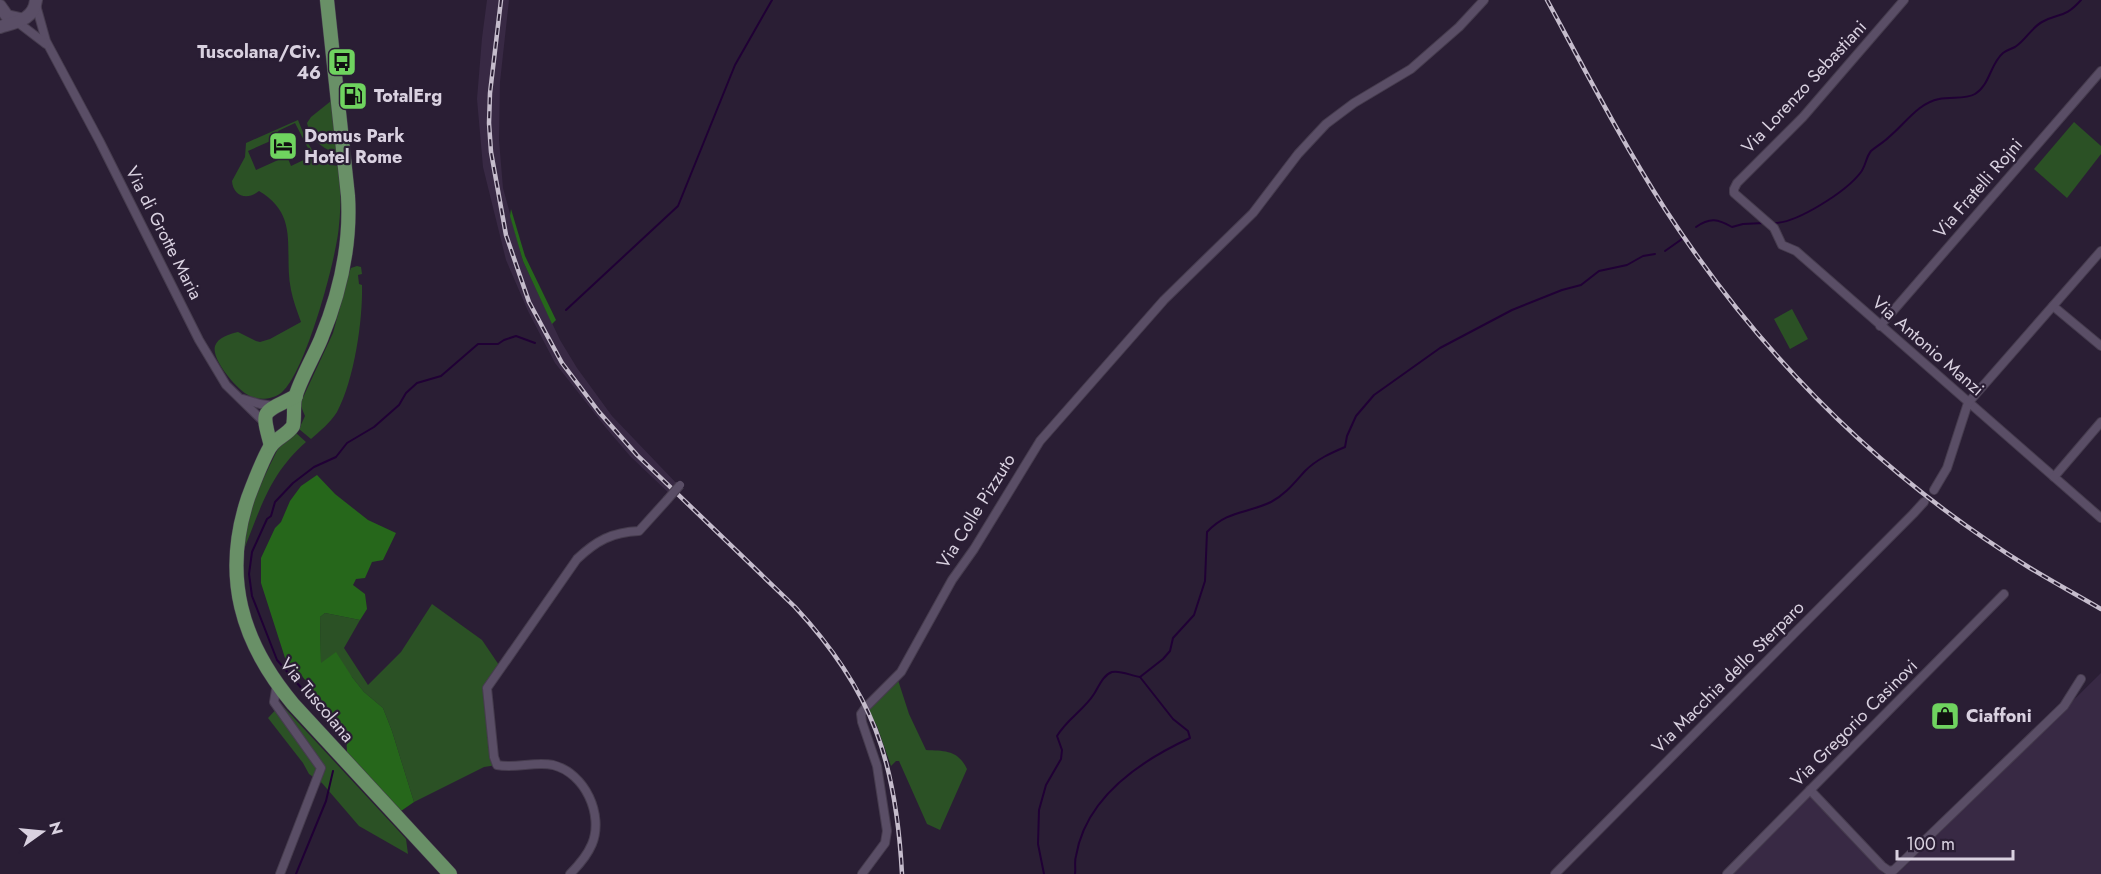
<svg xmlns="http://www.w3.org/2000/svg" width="2101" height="874" viewBox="0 0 2101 874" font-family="Jost,sans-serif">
<rect width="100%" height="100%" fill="#2a1e34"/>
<g fill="#382944">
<path d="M487,0H509L500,82L499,140L503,188L523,261L560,340L577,368L612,416L679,486L671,495L630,456L607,429L555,363L528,311L506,260L483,167L477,99L482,38Z"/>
<path d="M2101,673V874H1897Z"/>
<path d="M1809,795L1884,874H1732Z"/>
</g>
<g fill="#2b5125" fill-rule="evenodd">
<path d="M331,101L337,152L335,153C320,147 310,138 307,123L311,117Z"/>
<path d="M298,120C306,139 314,165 339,166C341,186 341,206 339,225C337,257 305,375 281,393C273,399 259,401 250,396C238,391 211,360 215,346C218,337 230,334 238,332L256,341L260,342L270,339L301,322C297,311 293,300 291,290C283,251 301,216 259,191C247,201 233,196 232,181L245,157L246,143ZM295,123L312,156L291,166L287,156L256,170L248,151L275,139L276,142L281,139L278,131Z"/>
<path d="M2074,122L2101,146V154L2067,198L2034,169Z"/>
<path d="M357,266L361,267L362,274L358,275L359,284L362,285C363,320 354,381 337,412C330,423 320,431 311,439L299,429L305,416L300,404L333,333L349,273L351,268Z"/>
<path d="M1792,309L1808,339L1790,349L1774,319Z"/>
<path d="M296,433L306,442C271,473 262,504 245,547C238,524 274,457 285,435Z"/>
<path d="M432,604L482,640L501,668L487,688L497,765L484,767L414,802L392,731L383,708L364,692L352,677L321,663L320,617L325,613L360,620L344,648L368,685L401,652Z"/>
<path d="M898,680L909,714L926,750C945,751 958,750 967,769L940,830L927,824L899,761H896L891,766L877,726L869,711L873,705Z"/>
<path d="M281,704L395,827L406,839L408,854L359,826L322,783L309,774L303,763L268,718Z"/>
</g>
<g fill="#26671b">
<path d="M511,209L525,256L556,320L552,324L523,261L510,216Z"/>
<path d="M317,475L335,494L368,520L396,533L383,560L372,562L365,578L356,579L353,585L365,594L367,609L360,620L325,613L320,617L321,663L336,652L352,677L364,692L383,708L392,731L414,802L401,811L347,753L346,731L302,676L286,661L261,583V558L275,528L281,522L290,501L301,486Z"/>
</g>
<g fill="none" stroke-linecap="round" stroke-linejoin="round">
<g stroke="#200035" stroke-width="2">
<path d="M1773,223C1796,224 1847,191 1861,172C1866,165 1866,157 1871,151C1877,146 1884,142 1889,137C1905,124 1918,103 1939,99C1951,96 1965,100 1975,94C1990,85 1990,64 2003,53C2007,50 2011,49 2015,47C2026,40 2031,28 2042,22C2060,12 2064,19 2081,0"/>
<path d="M1696,227C1710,217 1718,219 1732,227L1743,224L1764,223"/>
<path d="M1665,251L1682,239"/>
<path d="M566,310L678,206L735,65L772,0"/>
<path d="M340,738L323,713L277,660L252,596L249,574L252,552L267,519L271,516L275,502L293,483L314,467L336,457L347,443L374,427L399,405L406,393L417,383L441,376L478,344H498L504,340L516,336L535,343"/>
<path d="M296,874L326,801L333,771"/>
<path d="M1044,874L1038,844L1039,810L1046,785L1061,759L1062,750L1057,736C1067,719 1084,710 1094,694C1099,686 1103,675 1112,672C1121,670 1131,676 1140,677L1163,659L1170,651L1173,638L1194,615L1205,581L1207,532C1228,510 1246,514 1271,502C1285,495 1295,482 1305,471C1317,459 1331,453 1345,447L1347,436L1356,416L1374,395L1440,348L1512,310L1562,290L1581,285L1599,271L1627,265L1643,256L1655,254"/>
<path d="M1075,874C1076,868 1074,862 1076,856C1086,797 1140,761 1190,738L1188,731L1173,719L1140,677"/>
</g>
<g stroke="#463c4e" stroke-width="10">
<g id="street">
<path d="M1904,0L1803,117L1737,183L1734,189V193L1774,228L1782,245L1796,251L2101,518"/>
<path d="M36,5L46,41L100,142L199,340L226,385L265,423"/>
<path d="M16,21L46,44"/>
<path d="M2053,306L2101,346"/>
<path d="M1880,326L2101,71"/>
<path d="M243,399L260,404L274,406"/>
<path d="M2054,477L2101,422"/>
<path d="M1934,490L1947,468L1968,403L2101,251"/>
<path d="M277,684L274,702L321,768L280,874"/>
<path d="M1810,790L1882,866L1889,871L1894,870L2064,706L2081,679"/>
<path d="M570,874C579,865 587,856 592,844C604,815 585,773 553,765C535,761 515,769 497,765L494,757L487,688L577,559C596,541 612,532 639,531L667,500"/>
<path d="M862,874L885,843L887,831L877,766L862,722L861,714L866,707L901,672L952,580L974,549L1040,441L1164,300L1253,213L1298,154L1326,124L1354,103L1411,69L1459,27L1484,0"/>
<path d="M1555,874L1913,514L1924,502"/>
<path d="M1727,874L2004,594"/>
</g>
</g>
<g stroke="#463c4e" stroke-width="14">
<g id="secondary">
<path d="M0,6L7,16L20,19"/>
<path d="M0,27C16,22 34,20 36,0"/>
</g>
</g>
<g stroke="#463c4e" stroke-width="15">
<g id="primary">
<path d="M327,0L348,196C351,246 340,293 321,339C314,356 299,382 295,398C293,407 295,417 293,426C287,435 276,438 270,447C261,463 254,482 248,498C222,576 241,642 293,704L450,874"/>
<path d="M271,446C261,408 261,414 296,396"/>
</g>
</g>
<use href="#street" stroke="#5a4e66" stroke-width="8"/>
<use href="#secondary" stroke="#5a4e66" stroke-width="12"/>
<use href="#primary" stroke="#699067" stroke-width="14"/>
<g stroke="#c5bccc" stroke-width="4.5">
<g id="rail">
<path d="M501,0L490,93L489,123L491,152L506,235L529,302L562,363L599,412L637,455L795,607C873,691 896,761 902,874"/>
<path d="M1547,0C1585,70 1622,142 1665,209C1760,355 1882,477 2030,568C2053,582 2077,595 2101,609"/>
</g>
</g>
<use href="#rail" stroke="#2a1e34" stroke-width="2" stroke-dasharray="7" stroke-linecap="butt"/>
<g stroke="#463c4e" stroke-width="10" stroke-linecap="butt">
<path id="street-bridge" d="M667,500L680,485"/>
</g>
<use href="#street-bridge" stroke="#5a4e66" stroke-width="8"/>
</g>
<defs>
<g id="bus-square" transform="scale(1.5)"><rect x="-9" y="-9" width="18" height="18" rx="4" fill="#6fd35f" stroke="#2a1e34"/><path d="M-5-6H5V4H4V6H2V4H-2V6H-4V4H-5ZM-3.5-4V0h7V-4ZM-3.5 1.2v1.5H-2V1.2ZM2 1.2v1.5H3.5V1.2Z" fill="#111"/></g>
<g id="fuel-square" transform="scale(1.5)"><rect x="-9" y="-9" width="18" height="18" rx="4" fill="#6fd35f" stroke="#2a1e34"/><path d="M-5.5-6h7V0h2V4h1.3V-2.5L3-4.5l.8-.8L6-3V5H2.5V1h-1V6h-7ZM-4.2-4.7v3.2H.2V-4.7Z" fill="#111"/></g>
<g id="hotel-square" transform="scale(1.5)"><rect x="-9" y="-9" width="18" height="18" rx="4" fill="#6fd35f" stroke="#2a1e34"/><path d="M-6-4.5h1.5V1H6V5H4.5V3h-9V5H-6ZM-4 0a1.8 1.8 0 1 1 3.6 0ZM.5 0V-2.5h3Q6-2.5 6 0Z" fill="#111"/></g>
<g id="shop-square" transform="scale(1.5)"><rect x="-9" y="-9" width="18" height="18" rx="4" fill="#6fd35f" stroke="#2a1e34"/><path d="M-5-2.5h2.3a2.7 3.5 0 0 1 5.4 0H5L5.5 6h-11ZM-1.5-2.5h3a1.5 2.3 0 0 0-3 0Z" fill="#111"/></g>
</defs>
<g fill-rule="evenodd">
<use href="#bus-square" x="342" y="62"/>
<use href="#fuel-square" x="353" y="96"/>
<use href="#hotel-square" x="283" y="146"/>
<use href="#shop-square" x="1945" y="716"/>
</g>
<g text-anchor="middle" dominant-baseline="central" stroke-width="4.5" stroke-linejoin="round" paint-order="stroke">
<g font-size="18" font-weight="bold" fill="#d9d1e0" stroke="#2a1e34" text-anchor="start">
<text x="321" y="52" text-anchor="end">Tuscolana/Civ.<tspan x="321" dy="21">46</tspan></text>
<text x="374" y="96">TotalErg</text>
<text x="304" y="136">Domus Park<tspan x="304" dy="21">Hotel Rome</tspan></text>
<text x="1966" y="716">Ciaffoni</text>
</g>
<g font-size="18" fill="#d9d1e0" stroke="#2a1e34">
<text transform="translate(1804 87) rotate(-47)">Via Lorenzo Sebastiani</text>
<text transform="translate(1978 188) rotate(-49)">Via Fratelli Rojni</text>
<text transform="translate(164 233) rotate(63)">Via di Grotte Maria</text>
<text transform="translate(1928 346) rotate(41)">Via Antonio Manzi</text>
<text transform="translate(976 511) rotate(-58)">Via Colle Pizzuto</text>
<text transform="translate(1728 677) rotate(-45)">Via Macchia dello Sterparo</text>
<text transform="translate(317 700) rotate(50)">Via Tuscolana</text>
<text transform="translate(1854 723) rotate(-45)">Via Gregorio Casinovi</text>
</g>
</g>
<g transform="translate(42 832) rotate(75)" stroke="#2a1e34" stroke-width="4.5" paint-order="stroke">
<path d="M0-4.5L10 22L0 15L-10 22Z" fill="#d9d1e0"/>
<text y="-9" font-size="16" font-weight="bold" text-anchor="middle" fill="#d9d1e0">N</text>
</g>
<path d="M1897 850v9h116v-9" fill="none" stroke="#d9d1e0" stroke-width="3"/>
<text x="1906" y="850" font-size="18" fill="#d9d1e0" stroke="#2a1e34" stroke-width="4.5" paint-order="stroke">100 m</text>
</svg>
